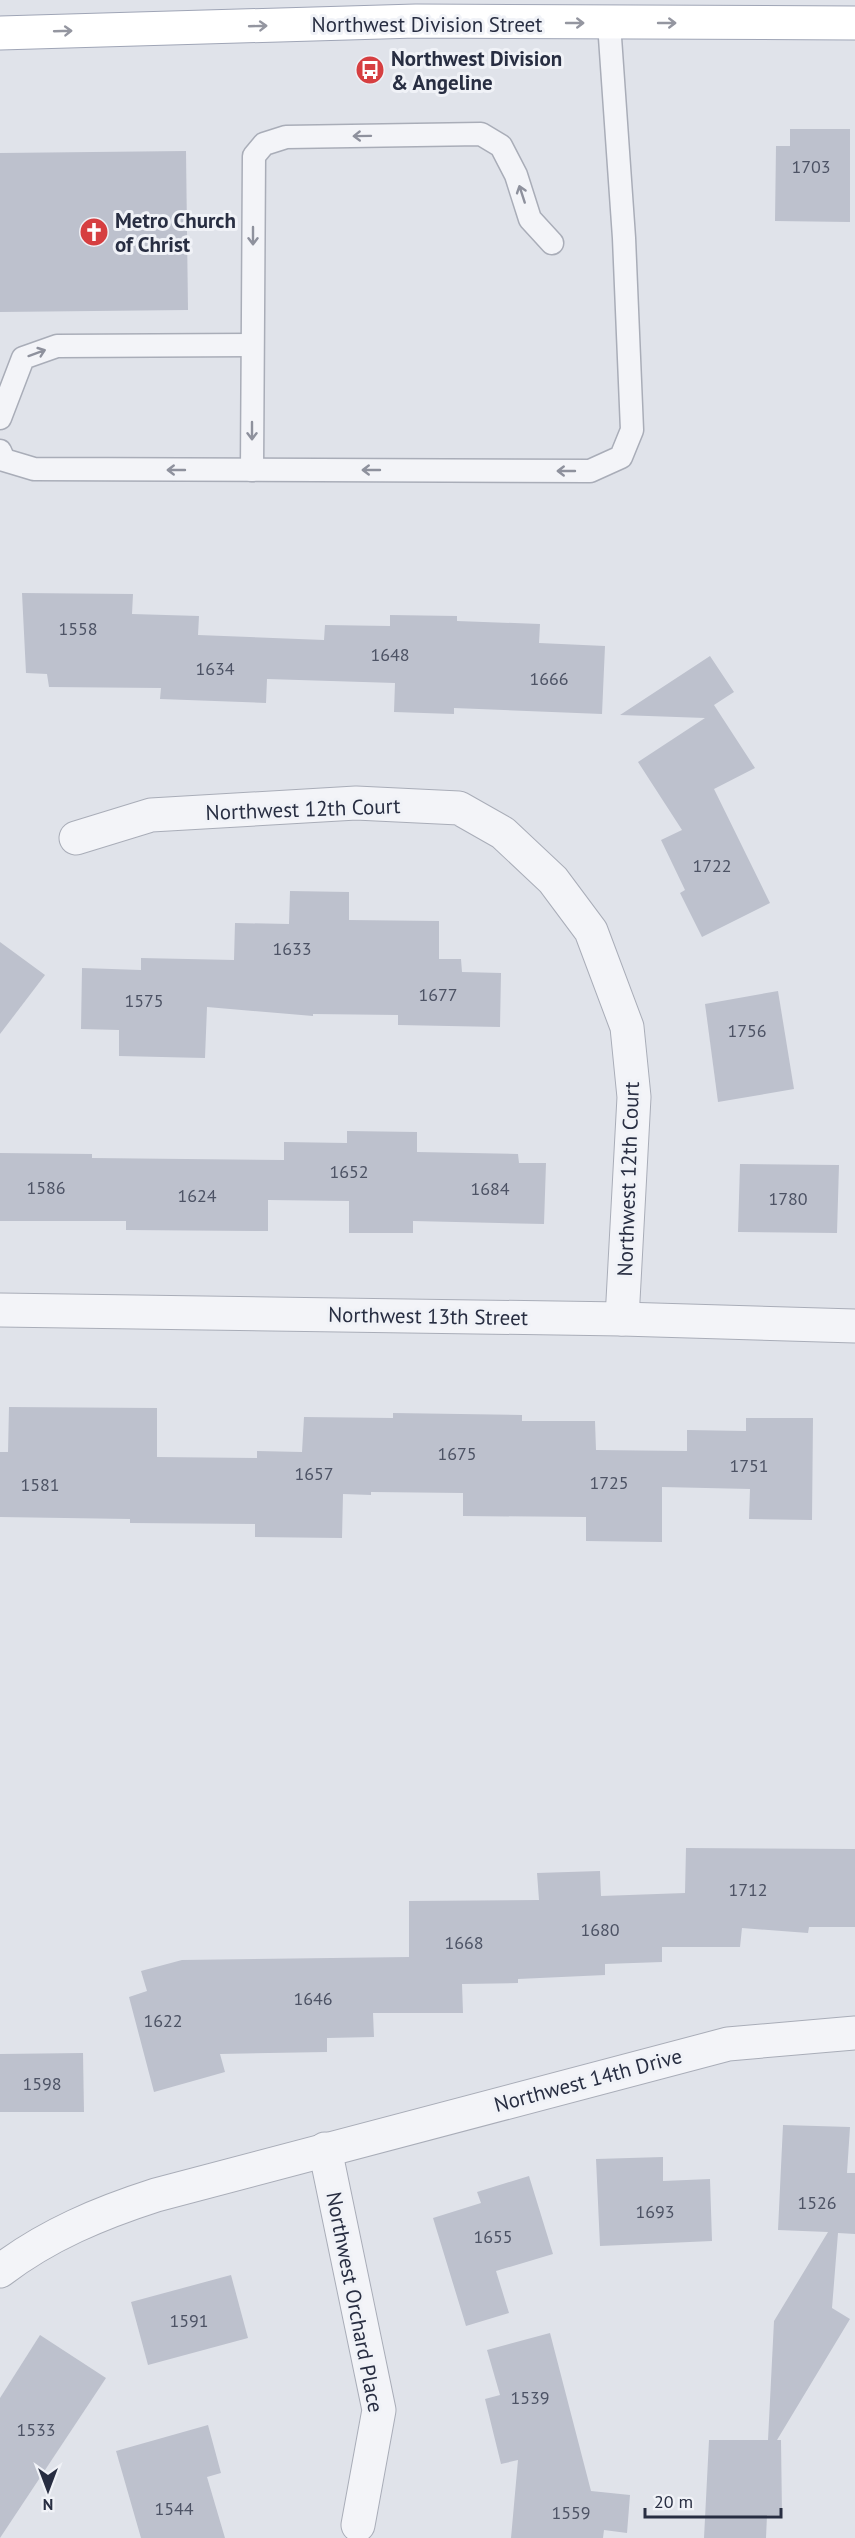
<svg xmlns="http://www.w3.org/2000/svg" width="855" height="2538" viewBox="0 0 855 2538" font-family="'PT Sans',sans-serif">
<rect width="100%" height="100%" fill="#e0e3ea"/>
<g fill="#bdc1cd">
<path d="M790,129H850V222L775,221L776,146H790Z"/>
<path d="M186,151L188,310L0,312V153Z"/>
<path d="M22,593L133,594L132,614L199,616L198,635L324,640L325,625L390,626V615L457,616V621L540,624L539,643L605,646L602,714L454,708V714L394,712L395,683L267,679L266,703L160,699L161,688L49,687L47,674L26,673Z"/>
<path d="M710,656L734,692L714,705L755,768L714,789L770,903L702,937L680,893L685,890L661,840L682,830L638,762L705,718L620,715Z"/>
<path d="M290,891L349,892V920L439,921V959H461L462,972L501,973L500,1027L398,1025V1015L313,1014V1016L207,1007L205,1058L119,1056V1030L81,1029L82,968L141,970V958L234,960L235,923L289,924Z"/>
<path d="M0,942L45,975L0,1034Z"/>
<path d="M778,991L794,1089L718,1102L705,1004Z"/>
<path d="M347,1131L417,1132V1152L518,1154L519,1163H546L544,1224L413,1221V1233H349V1201L268,1200V1231L126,1230V1221H0V1153L92,1154V1158L284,1160V1142L347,1143Z"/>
<path d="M740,1164L839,1165L837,1233L738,1232Z"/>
<path d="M9,1407L157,1408V1457L257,1458V1451L302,1452L304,1417L393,1418V1413L522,1415V1421H595L596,1450L687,1451V1430L746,1431V1418H813L812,1520L749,1519L750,1489L662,1487V1542L586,1541V1517L463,1516V1493L371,1492V1495L343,1494L342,1538L255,1537V1524L130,1523V1519L0,1517V1452H8Z"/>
<path d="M686,1848L855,1849V1927H809L808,1933L742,1928L740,1947H662V1962L605,1964V1975L518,1979V1983L462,1984L463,2013H373L374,2037L327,2038V2052L220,2054L225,2072L154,2092L129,1997L147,1991L141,1971L182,1960L409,1957V1901L539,1900L537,1873L600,1871L601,1896L685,1893Z"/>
<path d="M83,2053L84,2112H0V2054Z"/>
<path d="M783,2125L850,2127L847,2173H855V2234L838,2233L832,2308L850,2319L777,2440H781L782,2515H767L766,2538H704L709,2440H768L774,2321L828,2232L778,2230Z"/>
<path d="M663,2157V2181L710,2179L712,2241L600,2246L596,2159Z"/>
<path d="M529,2176L553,2254L496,2271L509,2313L466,2326L433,2218L481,2203L477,2192Z"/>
<path d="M231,2275L248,2338L148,2365L131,2302Z"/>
<path d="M550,2333L591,2491L630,2495L627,2533L604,2530L603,2538H511L518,2460L501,2464L485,2399L500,2395L487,2350Z"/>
<path d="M40,2335L106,2378L0,2538V2398Z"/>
<path d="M208,2425L221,2473L207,2477L225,2538H141L116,2451Z"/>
</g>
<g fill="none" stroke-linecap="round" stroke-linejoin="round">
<g stroke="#a9adb8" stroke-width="25">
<g id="lane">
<path d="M0,418L23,358L57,346L252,345"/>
<path d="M0,451L4,460L34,469L590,471L621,457L632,430L624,238L609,23"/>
<path d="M252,470L254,156L264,144L286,137L481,134L501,146L516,175L530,219L552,243"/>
</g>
</g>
<g stroke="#a9adb8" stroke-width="35">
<g id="street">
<path d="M76,838L151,815L356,803L459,808L503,833L553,880L591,931L627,1027L634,1097L622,1319"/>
<path d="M0,1310L622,1319L855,1326"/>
<path d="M325,2149L379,2410L358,2525"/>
<path d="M0,2271C47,2235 100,2213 156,2195L728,2044L855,2033"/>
</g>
</g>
<g stroke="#9fa5b6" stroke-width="35">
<path id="primary" d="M0,33L416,21L855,23"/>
</g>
<use href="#lane" stroke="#f3f4f8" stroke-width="22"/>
<use href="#street" stroke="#f3f4f8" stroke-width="33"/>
<use href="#primary" stroke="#fff" stroke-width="33"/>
</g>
<defs><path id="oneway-shaft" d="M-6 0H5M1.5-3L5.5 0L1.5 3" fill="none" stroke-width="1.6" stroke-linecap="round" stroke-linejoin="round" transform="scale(1.5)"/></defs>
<g stroke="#9496a0">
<use href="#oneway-shaft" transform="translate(575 23)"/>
<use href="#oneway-shaft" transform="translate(667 23)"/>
<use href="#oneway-shaft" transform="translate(258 26) rotate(-2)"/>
<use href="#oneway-shaft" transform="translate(63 31) rotate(-2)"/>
</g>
<g stroke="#8e919d">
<use href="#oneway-shaft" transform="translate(362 136) rotate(179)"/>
<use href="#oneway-shaft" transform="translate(522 194) rotate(-108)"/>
<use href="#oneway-shaft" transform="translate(253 236) rotate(90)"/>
<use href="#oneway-shaft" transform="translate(37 353) rotate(-20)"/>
<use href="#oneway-shaft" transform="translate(252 431) rotate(90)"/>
<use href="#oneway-shaft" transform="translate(176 470) rotate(-180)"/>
<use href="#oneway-shaft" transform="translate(371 470) rotate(-180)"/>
<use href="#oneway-shaft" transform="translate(566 471) rotate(-180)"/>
</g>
<defs>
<g id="bus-disc" transform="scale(1.5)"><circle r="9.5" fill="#d63f41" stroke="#f0f2f7"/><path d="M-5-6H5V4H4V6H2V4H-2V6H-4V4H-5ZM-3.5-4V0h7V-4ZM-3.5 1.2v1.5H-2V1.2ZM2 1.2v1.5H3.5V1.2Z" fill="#fff"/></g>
<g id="church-disc" transform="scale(1.5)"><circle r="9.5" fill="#d63f41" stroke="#f0f2f7"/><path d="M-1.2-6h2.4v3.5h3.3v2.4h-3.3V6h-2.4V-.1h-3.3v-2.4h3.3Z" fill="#fff"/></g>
</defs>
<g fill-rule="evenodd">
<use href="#bus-disc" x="370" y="70"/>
<use href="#church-disc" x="94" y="232"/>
</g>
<g text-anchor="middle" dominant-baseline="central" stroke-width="6" stroke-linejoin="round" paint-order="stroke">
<g font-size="18" fill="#4d5365">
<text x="811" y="166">1703</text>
<text x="78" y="628">1558</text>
<text x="390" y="654">1648</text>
<text x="215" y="668">1634</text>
<text x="549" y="678">1666</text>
<text x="712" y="865">1722</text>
<text x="292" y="948">1633</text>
<text x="438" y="994">1677</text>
<text x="144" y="1000">1575</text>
<text x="747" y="1030">1756</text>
<text x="349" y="1171">1652</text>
<text x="46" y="1187">1586</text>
<text x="490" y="1188">1684</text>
<text x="197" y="1195">1624</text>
<text x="788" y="1198">1780</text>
<text x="457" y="1453">1675</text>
<text x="749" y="1465">1751</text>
<text x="314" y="1473">1657</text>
<text x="609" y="1482">1725</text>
<text x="40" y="1484">1581</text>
<text x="748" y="1889">1712</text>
<text x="600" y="1929">1680</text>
<text x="464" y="1942">1668</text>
<text x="313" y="1998">1646</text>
<text x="163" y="2020">1622</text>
<text x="42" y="2083">1598</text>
<text x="817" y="2202">1526</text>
<text x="655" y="2211">1693</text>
<text x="493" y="2236">1655</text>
<text x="189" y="2320">1591</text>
<text x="530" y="2397">1539</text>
<text x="36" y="2429">1533</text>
<text x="174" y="2508">1544</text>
<text x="571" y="2512">1559</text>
</g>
<g font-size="21" fill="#282e42" stroke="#f0f2f7">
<text x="427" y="24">Northwest Division Street</text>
<text transform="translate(303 809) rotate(-2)">Northwest 12th Court</text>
<text transform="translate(628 1179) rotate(-88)">Northwest 12th Court</text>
<text transform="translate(428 1316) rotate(1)">Northwest 13th Street</text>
<text transform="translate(588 2080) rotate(-15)">Northwest 14th Drive</text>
<text transform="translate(355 2302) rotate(79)">Northwest Orchard Place</text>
</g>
<g font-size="21" font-weight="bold" fill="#282e42" stroke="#f0f2f7" text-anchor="start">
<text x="391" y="58">Northwest Division<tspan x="391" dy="24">&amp; Angeline</tspan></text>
<text x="115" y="220">Metro Church<tspan x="115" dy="24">of Christ</tspan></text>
</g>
</g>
<g transform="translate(48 2490) rotate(180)" stroke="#f0f2f7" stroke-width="4.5" paint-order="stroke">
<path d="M0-4.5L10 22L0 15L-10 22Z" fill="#282e42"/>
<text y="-9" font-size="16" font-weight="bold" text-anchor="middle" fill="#282e42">N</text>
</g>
<path d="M645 2508v9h136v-9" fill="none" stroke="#282e42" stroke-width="3"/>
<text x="654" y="2508" font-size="18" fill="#282e42" stroke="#f0f2f7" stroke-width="4.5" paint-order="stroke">20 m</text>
</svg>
